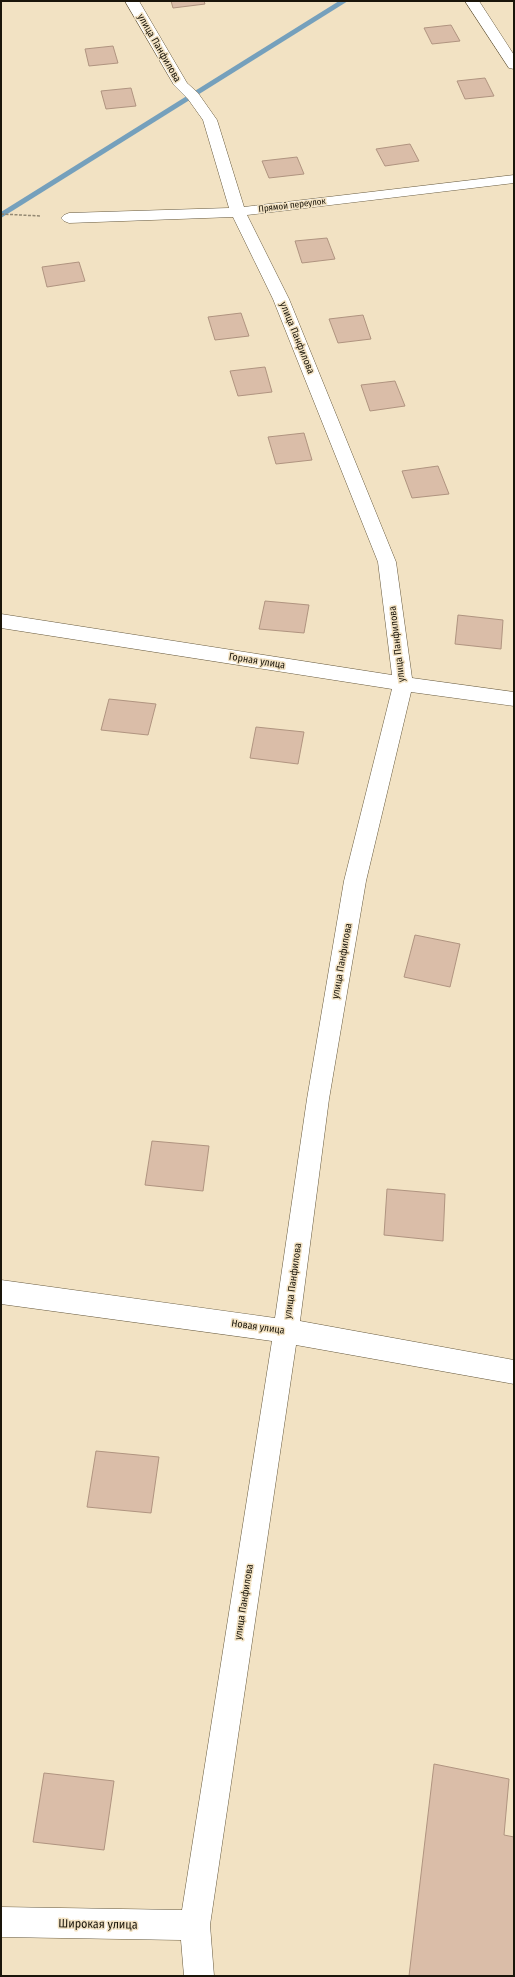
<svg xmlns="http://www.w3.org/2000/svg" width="515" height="1977" viewBox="0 0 515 1977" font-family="'Fira Sans Condensed',sans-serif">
<rect width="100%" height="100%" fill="#f2e2c3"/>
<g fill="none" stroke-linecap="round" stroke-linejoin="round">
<path fill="#75a0bc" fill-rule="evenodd" d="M339,1H348L1,218V212Z"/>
</g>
<g fill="#dabda8" stroke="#b09480">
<path d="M171,1H204L205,4L173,8Z"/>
<path d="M451,25L460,41L432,44L424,28Z"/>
<path d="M113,46L118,63L89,66L85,49Z"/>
<path d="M485,78L494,96L465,99L457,81Z"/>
<path d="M131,88L136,106L106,109L101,91Z"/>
<path d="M410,144L419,161L385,166L376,149Z"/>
<path d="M297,157L304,174L269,178L262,161Z"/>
<path d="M327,238L335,259L302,263L295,241Z"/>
<path d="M79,262L85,281L47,287L42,267Z"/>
<path d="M241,313L249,336L215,340L208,317Z"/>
<path d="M363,315L371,339L338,343L329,319Z"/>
<path d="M265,367L272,392L238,396L230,371Z"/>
<path d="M395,381L405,406L370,411L361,385Z"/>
<path d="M304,433L312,460L276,464L268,437Z"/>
<path d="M438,466L449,494L412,498L402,471Z"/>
<path d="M265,601L309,605L304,633L259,629Z"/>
<path d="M458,615L503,620L501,649L455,644Z"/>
<path d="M109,699L156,704L148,735L101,730Z"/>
<path d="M256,727L304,732L298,764L250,758Z"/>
<path d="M415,935L460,944L450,987L404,977Z"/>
<path d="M152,1141L209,1146L203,1191L145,1185Z"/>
<path d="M387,1189L445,1194L443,1241L384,1235Z"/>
<path d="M96,1451L159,1457L151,1513L87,1507Z"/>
<path d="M434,1764L509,1779L504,1835L514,1837V1976H409Z"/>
<path d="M44,1773L114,1781L104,1850L33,1842Z"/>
</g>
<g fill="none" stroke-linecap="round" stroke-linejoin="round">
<g stroke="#675a3f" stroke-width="1">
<g id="minor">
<path d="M125,1H139L187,83L198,93L217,120L244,207L514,175V183L247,215L289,299L396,562L412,678L514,692V706L411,692L366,881L329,1099L300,1321L514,1360V1384L296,1345L210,1925L214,1976H184L181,1940L1,1937V1907L182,1910L272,1341L1,1304V1280L275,1318L307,1099L344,881L392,689L1,628V614L392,675L378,562L273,299L233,217L69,223L64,221L61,218L64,215L69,213L229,208L203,120L188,99L174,85Z"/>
<path d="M465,1H479L514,55V69L509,68Z"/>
</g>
</g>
<path stroke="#948973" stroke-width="1.5" stroke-dasharray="3 1.5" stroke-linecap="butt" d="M1,214L40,216"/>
<use href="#minor" fill="#fff" fill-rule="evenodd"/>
</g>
<g text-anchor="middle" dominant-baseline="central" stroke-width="3" stroke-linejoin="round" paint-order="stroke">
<g font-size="9" fill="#1a150a" stroke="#f2e2c3">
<text transform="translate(292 205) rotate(-7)">Прямой переулок</text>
</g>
<g font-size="10" fill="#1a150a" stroke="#f2e2c3">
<text transform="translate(159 48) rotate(60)">улица Панфилова</text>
<text transform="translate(297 338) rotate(68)">улица Панфилова</text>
<text transform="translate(397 644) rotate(-97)">улица Панфилова</text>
<text transform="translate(257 661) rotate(9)">Горная улица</text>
<text transform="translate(342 961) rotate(-80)">улица Панфилова</text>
<text transform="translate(293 1281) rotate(-82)">улица Панфилова</text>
<text transform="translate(258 1327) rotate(8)">Новая улица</text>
<text transform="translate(244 1602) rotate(-81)">улица Панфилова</text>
</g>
<g font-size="12" fill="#1a150a" stroke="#f2e2c3">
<text transform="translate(98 1924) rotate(1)">Широкая улица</text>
</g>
</g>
<rect width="515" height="1977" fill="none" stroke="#1a150a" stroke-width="4"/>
</svg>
